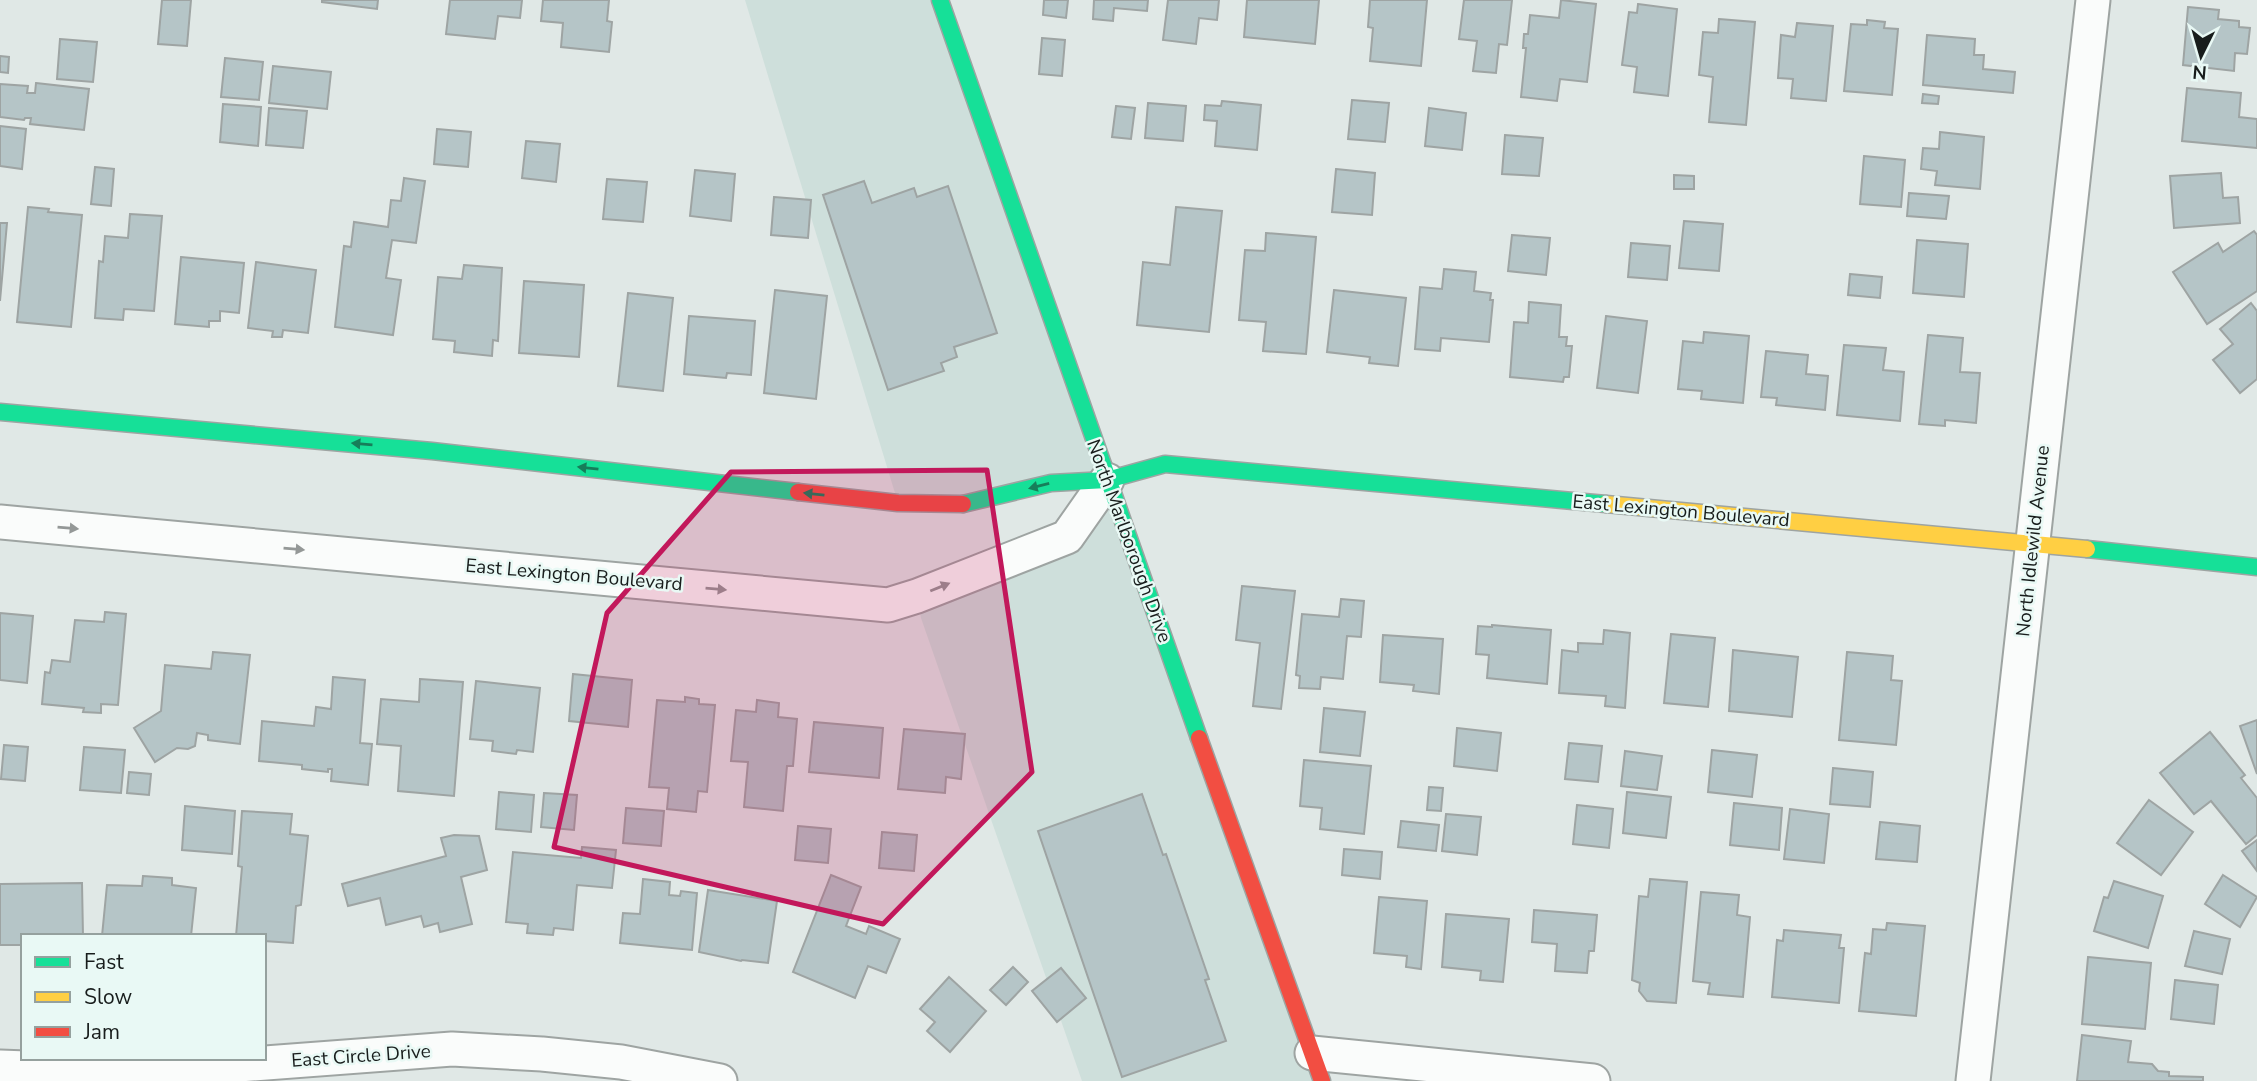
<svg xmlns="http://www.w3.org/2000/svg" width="2257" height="1081" viewBox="0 0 2257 1081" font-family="'Nunito Sans',sans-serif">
<rect width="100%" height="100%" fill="#e0e8e6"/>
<path fill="#cedfdb" d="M745,0H940L1322,1081H1082L921,618L917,596L1067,537L1106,480L898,503Z"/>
<g fill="#b5c5c7" stroke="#9ea4a3" stroke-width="2">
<path d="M162,0H191L187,46L158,44Z"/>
<path d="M322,0H378L377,9L322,2Z"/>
<path d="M450,0H522L520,18L498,16L495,39L446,34Z"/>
<path d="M543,0H609L607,21L612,22L609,52L561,47L563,23L541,21Z"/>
<path d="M1044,0H1068L1066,18L1043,15Z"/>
<path d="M1094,0H1148L1147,11L1114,8L1113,21L1093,19Z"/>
<path d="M1168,0H1219L1217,20L1199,18L1196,44L1163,40Z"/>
<path d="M1247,0H1319L1315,44L1244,37Z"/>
<path d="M1370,0H1427L1421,66L1370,61L1373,28L1368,27Z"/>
<path d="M1464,0H1512L1507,45L1499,44L1496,73L1473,71L1477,41L1459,39Z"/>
<path d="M1561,0L1596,4L1587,82L1560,79L1557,101L1521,97L1526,48H1523L1524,34H1528L1530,15L1559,18Z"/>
<path d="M1638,4L1677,9L1668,96L1634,92L1637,67L1622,65L1629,12L1637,13Z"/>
<path d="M2188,7L2219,10L2218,19L2239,21V27L2250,28L2247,54L2235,53L2234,71L2183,65Z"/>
<path d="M1719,19L1755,22L1746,125L1709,122L1713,77L1699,75L1703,32L1718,33Z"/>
<path d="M1867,20L1885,22L1884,28L1898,29L1892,95L1844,91L1851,24L1867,25Z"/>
<path d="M1797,23L1833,26L1826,101L1791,98L1793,79L1778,78L1781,35L1795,37Z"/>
<path d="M1927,35L1975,39L1974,55H1984L1983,69L2015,72L2013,93L1923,85Z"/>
<path d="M1042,38L1065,40L1062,76L1039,74Z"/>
<path d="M60,39L97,42L93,82L57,79Z"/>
<path d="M0,56L9,57L8,73L0,72Z"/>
<path d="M225,58L263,62L259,100L221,97Z"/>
<path d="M273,66L331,72L327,109L269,103Z"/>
<path d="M36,83L89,89L84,130L30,124L31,118H25L24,120L0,117V84L28,86L27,93H35Z"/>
<path d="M2187,88L2241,93L2239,117L2257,119V148L2182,141Z"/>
<path d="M1923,94L1939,96L1938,104L1922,103Z"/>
<path d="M1352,100L1389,103L1385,142L1348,139Z"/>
<path d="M1222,101L1261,105L1257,150L1215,146L1217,121L1204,120L1205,105L1221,106Z"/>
<path d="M1148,103L1186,106L1183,141L1145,138Z"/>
<path d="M223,104L261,107L258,146L220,142Z"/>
<path d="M1116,106L1135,108L1131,139L1112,137Z"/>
<path d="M269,108L307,111L303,148L266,145Z"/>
<path d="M1429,108L1466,113L1462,150L1425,146Z"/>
<path d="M0,126L26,129L22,169L0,166Z"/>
<path d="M437,129L471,132L468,167L434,164Z"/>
<path d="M1940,132L1984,137L1980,189L1935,185L1937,171L1921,169L1923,148L1939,149Z"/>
<path d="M1505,135L1543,138L1539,176L1502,174Z"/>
<path d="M526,141L560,144L556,182L522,178Z"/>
<path d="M1864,156L1905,160L1901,207L1860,204Z"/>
<path d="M95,167L114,169L111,206L91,204Z"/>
<path d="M1336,169L1375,173L1372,215L1332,212Z"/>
<path d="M695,170L735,174L731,221L690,216Z"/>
<path d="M2221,173L2223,198L2238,197L2240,223L2174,228L2170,176Z"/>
<path d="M1674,175L1694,176V189H1674Z"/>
<path d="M404,178L425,181L416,243L392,240L386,278L401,280L393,335L335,327L344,246L351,247L354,222L388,227L391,200L401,201Z"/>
<path d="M607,179L647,182L643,222L603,219Z"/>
<path d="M864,181L872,203L914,188L917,197L948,186L997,333L954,347L957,357L941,363L944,371L888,390L823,195Z"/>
<path d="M1909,193L1949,196L1946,219L1907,216Z"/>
<path d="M774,197L811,200L808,238L771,235Z"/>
<path d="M28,207L49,209L48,212L82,215L71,327L17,322Z"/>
<path d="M1176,207L1222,211L1209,332L1137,325L1143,262L1170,265Z"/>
<path d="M130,214L162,216L154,311L124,309L123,320L95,318L99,261L103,262L105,236L128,238Z"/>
<path d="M1684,221L1723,224L1719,271L1679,268Z"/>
<path d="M0,223H7L0,301Z"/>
<path d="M2254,231L2257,235V291L2207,324L2173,272L2218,243L2223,252Z"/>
<path d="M1266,233L1316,237L1306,354L1263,351L1266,322L1239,320L1245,250L1265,251Z"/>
<path d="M1512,235L1550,238L1546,275L1508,271Z"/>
<path d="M1917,240L1968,244L1964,297L1913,293Z"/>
<path d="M1631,243L1670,246L1667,280L1628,277Z"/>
<path d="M181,257L244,263L239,313L220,311V321H209V327L175,324Z"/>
<path d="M256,262L316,270L308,333L283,330L282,337H272L273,331L248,328Z"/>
<path d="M464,265L502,268L498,341L493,340L492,356L454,352L455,341L433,339L438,277L462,279Z"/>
<path d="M1444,269L1476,272L1474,291L1491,293L1490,300H1493L1489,342L1441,338L1440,351L1415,349L1420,287L1442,289Z"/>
<path d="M1850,274L1882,277L1880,298L1848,295Z"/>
<path d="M524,281L584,285L579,357L519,353Z"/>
<path d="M775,290L827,296L816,399L764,393Z"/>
<path d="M1334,290L1406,298L1398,366L1369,363L1370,357L1327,352Z"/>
<path d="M628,293L673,298L663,391L618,386Z"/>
<path d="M1529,302L1561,305L1559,337H1567L1566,346H1572L1569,377H1564L1563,382L1510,377L1514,322L1528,323Z"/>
<path d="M2251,303L2257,311V379L2240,393L2213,360L2233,344L2220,329Z"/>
<path d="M689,316L755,321L751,375L727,373L726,378L684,374Z"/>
<path d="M1606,316L1647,321L1638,393L1597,388Z"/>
<path d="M1704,332L1749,336L1743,403L1701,399L1702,391L1678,389L1683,341L1703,343Z"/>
<path d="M1928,335L1963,338L1960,372L1980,373L1976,423L1945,420V426L1919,424Z"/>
<path d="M1844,345L1886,348L1883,370L1904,372L1900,421L1837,415Z"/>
<path d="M1766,351L1808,355L1806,374L1828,376L1825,410L1776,405L1777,398L1761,397Z"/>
<path d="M1242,586L1295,591L1281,709L1253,706L1260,643L1236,640Z"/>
<path d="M1341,599L1364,601L1361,637L1347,636L1343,679L1321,677L1320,689L1299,688L1300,676L1296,675L1302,614L1339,617Z"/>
<path d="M105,612L126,614L118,705L101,704V713L83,712L84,708L42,704L45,672L50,673L52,660L70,662L75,620L104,622Z"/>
<path d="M0,613L33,616L27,683L0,680Z"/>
<path d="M1492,625L1551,630L1547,684L1487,678L1489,655L1476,654L1478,626L1492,627Z"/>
<path d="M1604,630L1630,633L1625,708L1605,706L1606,696L1559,693L1562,650L1578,652V643L1603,644Z"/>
<path d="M1671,634L1715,638L1708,707L1664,703Z"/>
<path d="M1383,635L1443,639L1439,694L1413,691L1414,685L1380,682Z"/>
<path d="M1733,650L1798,657L1792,717L1729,711Z"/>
<path d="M213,652L250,655L240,744L208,740V735L197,733L195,746L188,749L177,748L155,762L134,728L161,711L165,665L211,669Z"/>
<path d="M1847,652L1893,656L1891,680L1902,681L1896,745L1839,740Z"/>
<path d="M573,674L632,680L628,727L569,721Z"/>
<path d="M333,677L365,680L360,743L372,744L368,785L331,781L332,769H328V772L302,769V765L259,761L262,721L314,726L316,707L331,709Z"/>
<path d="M420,679L463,682L454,796L398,791L401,746L377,744L381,699L419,702Z"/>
<path d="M476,681L540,688L533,752L517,750L516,754L492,751L493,741L470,739Z"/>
<path d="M685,697L699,699V704L715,705L707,792L698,791L696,812L667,809L669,788L649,787L657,700L685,702Z"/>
<path d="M757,700L779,703L778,717L797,719L793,766H787L783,811L744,807L748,762L731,761L736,710L756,712Z"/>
<path d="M1324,708L1365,712L1360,756L1320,752Z"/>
<path d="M2257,720V774L2240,726Z"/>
<path d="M814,722L883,728L879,778L809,772Z"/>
<path d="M1457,728L1501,733L1497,771L1454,766Z"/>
<path d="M904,729L965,734L961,779L946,777L945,793L898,789Z"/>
<path d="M2210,732L2245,775L2241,778L2257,798V835L2246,844L2211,801L2194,814L2160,773Z"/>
<path d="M1569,743L1602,746L1598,782L1565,779Z"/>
<path d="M4,745L28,747L25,781L1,779Z"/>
<path d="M84,747L125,750L121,793L80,790Z"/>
<path d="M1712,750L1757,755L1752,797L1708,792Z"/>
<path d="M1625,751L1662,756L1657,790L1621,786Z"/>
<path d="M1304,760L1371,766L1364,834L1320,829L1322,808L1300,806Z"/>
<path d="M1833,768L1873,772L1870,807L1830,804Z"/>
<path d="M129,772L151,774L149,795L127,793Z"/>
<path d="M1429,787L1443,788L1441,811L1427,810Z"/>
<path d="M499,792L534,795L531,832L496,829Z"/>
<path d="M1627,792L1671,797L1666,838L1623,833Z"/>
<path d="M544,793L577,795L574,830L541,827Z"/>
<path d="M1142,794L1163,855L1166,854L1209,979L1205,980L1226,1041L1122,1077L1038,831Z"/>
<path d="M2149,800L2193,832L2161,875L2117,843Z"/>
<path d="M1734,803L1782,808L1779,850L1730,845Z"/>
<path d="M1577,805L1613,809L1609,848L1573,844Z"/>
<path d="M185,806L235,811L232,854L182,850Z"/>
<path d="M626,808L664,811L661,846L623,843Z"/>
<path d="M1790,809L1829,814L1824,863L1784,859Z"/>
<path d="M242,811L292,814L290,834L308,836L301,905L296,906L293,943L264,941V936H236L242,867L238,866Z"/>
<path d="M1446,814L1481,817L1477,855L1442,851Z"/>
<path d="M1401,821L1439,825L1436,851L1398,847Z"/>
<path d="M1880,822L1920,826L1917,862L1876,859Z"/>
<path d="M798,826L831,829L828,863L795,860Z"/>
<path d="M882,832L917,835L914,871L879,868Z"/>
<path d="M454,835L479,836L487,870L461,877L472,924L440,932L438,923L424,927L421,916L386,925L380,898L348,906L342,884L446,856L441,838Z"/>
<path d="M2257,840V871L2242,851Z"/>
<path d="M582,847L616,850L612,888L577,885L573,930L554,928L553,935L527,933L528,924L506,922L513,852L581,858Z"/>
<path d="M1344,849L1382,852L1380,879L1342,875Z"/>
<path d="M831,875L861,887L846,926L866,934L869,926L900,939L886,973L868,966L855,998L793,972Z"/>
<path d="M2223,875L2257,897L2240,927L2205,904Z"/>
<path d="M143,876L172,878V885L196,888L191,936H102L107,885L142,886Z"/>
<path d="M643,879L670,882L669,895L680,896L681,891L697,893L692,950L620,943L623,913L640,914Z"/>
<path d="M1650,879L1687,882L1676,1003L1647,1001L1639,991L1640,983L1632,980L1639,896L1648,897Z"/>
<path d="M2114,881L2163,896L2148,948L2094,931L2104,897L2108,898Z"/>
<path d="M82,883L83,936H23V945H0V884Z"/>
<path d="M708,890L777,901L768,963L742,960L741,961L699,952Z"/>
<path d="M1701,892L1739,895L1737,915L1750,917L1743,997L1708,994L1710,983L1693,981Z"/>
<path d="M1379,897L1427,901L1421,969L1406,967L1407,956L1374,953Z"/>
<path d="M1534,910L1597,915L1594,951H1589L1587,973L1555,971L1557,944L1532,942Z"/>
<path d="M1446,914L1509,919L1503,982L1480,980L1481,971L1442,967Z"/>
<path d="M1887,923L1925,926L1916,1016L1859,1011L1865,953L1871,954L1873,929L1886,930Z"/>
<path d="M1784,930L1841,935L1839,948H1844L1839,1003L1772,997L1777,940L1783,941Z"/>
<path d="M2194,931L2230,939L2222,974L2185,966Z"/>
<path d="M2088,957L2151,963L2145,1029L2082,1024Z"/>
<path d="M1013,967L1028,982L1006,1005L990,990Z"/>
<path d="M1061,968L1086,998L1057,1022L1032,991Z"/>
<path d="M949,977L986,1011L950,1052L927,1031L935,1022L920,1009Z"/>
<path d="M2175,980L2218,985L2214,1024L2171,1019Z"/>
<path d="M2082,1035L2131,1041L2128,1062L2152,1064L2158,1071L2169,1072V1076L2203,1077V1081H2077Z"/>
</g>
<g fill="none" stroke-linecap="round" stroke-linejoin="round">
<g stroke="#9ea4a2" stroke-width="37">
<g id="street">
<path d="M0,522L888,605L917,596L1067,537L1107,480"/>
<path d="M1312,1053L1593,1081"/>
<path d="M0,1067L106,1071L172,1070L452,1049L542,1054L621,1062L720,1081"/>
<path d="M1973,1081L2093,0"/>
</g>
</g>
<g stroke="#9ea4a2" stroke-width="19">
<g id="fast">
<path d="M940,0L1199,738"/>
<path d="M0,412L432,451L798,492"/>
<path d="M963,504L1051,483L1107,480L1165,464L1606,504"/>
<path d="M2087,549L2257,567"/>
</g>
</g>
<g stroke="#9ea4a2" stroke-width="19">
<path id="slow" d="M1606,504L2087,549"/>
</g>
<g stroke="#9ea4a2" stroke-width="19">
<g id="jam">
<path d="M798,492L898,503L963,504"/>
<path d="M1199,738L1322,1081"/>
</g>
</g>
<use href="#street" stroke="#fafcfb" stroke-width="33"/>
<use href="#fast" stroke="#16e098" stroke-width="16"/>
<use href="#slow" stroke="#ffcf43" stroke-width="16"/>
<use href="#jam" stroke="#f24e42" stroke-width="16"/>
</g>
<defs><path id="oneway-solid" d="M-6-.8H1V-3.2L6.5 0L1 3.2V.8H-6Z" transform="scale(1.75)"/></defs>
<g fill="#177e5a">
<use href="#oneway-solid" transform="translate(362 444) rotate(-175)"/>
<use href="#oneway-solid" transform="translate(588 468) rotate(-174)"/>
<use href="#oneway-solid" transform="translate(1039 486) rotate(166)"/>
<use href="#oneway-solid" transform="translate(814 494) rotate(-174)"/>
</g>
<g fill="#949897">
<use href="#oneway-solid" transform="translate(68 528) rotate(5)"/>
<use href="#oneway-solid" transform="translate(294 549) rotate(5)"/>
<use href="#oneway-solid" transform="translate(940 587) rotate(-22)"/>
<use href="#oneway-solid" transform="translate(716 589) rotate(5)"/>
</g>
<path fill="#c2185b" fill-opacity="0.2" stroke="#c2185b" stroke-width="5" stroke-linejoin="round" d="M987,470L1032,772L883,924L554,847L607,613L731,472Z"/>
<g text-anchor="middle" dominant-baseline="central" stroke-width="5" stroke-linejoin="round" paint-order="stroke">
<g font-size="19" fill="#181d1c" stroke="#e9f9f5">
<text transform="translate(1681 511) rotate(5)">East Lexington Boulevard</text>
<text transform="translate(1129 541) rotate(70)">North Marlborough Drive</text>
<text transform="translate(2033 541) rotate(-84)">North Idlewild Avenue</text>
<text transform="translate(574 575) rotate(5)">East Lexington Boulevard</text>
<text transform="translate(361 1056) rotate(-4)">East Circle Drive</text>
</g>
</g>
<rect x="21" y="934" width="245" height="126" fill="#e9f9f5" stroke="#95a19e" stroke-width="2"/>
<rect x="35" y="957" width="35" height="10" fill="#16e098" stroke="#95a19e" stroke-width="2"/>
<text x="84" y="969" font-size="21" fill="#181d1c">Fast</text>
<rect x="35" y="992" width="35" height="10" fill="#ffcf43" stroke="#95a19e" stroke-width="2"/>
<text x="84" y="1004" font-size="21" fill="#181d1c">Slow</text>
<rect x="35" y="1027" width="35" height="10" fill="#f24e42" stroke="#95a19e" stroke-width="2"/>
<text x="84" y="1039" font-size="21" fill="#181d1c">Jam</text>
<g transform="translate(2201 56) rotate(185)" stroke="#e9f9f5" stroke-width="5" paint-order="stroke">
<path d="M0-5L12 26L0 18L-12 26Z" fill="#181d1c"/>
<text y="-10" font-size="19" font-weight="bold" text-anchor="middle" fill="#181d1c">N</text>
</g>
</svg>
